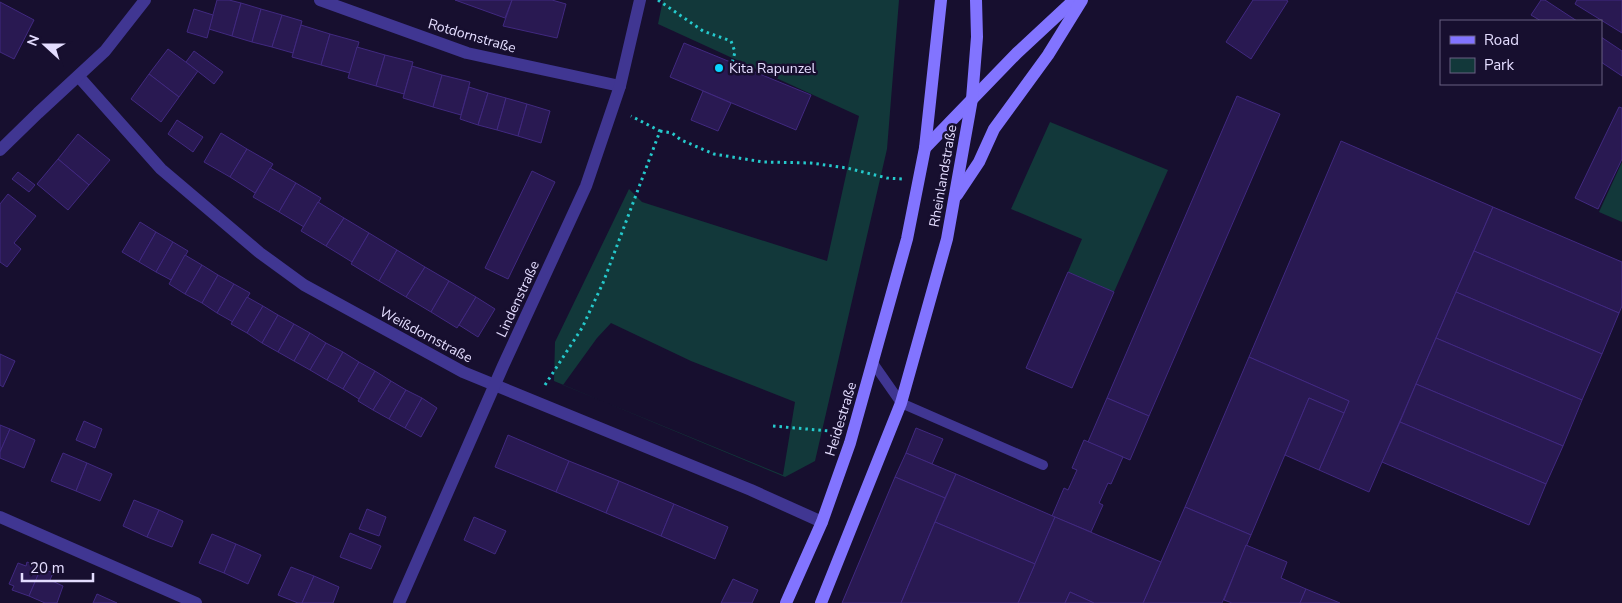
<svg xmlns="http://www.w3.org/2000/svg" width="1622" height="603" viewBox="0 0 1622 603" font-family="'Nunito Sans',sans-serif">
<rect width="100%" height="100%" fill="#170f2f"/>
<g fill="#12383a" fill-rule="evenodd">
<path d="M663,0H899L887,149L815,461L785,477L554,381L555,342L629,189L642,202L827,261L859,116L658,24ZM611,323L691,361L795,402L783,475L563,385L597,338Z"/>
<path d="M1050,122L1168,170L1114,292L1068,272L1082,239L1011,209Z"/>
<path d="M1622,162V222L1599,212Z"/>
</g>
<g fill="#291952" stroke="#412980">
<path d="M217,0H229L241,3L232,36L209,29Z"/>
<path d="M455,0H512L505,18Z"/>
<path d="M512,0H552L566,4L557,38L503,26Z"/>
<path d="M1253,0H1286L1288,1L1251,59L1226,42Z"/>
<path d="M1541,0H1545L1577,21H1541L1531,15Z"/>
<path d="M1577,0H1622V33L1575,4Z"/>
<path d="M0,2L34,20L14,59L0,52Z"/>
<path d="M241,3L261,9L252,42L232,36Z"/>
<path d="M194,9L213,15L207,38L187,32Z"/>
<path d="M261,9L282,15L272,47L252,42Z"/>
<path d="M282,15L302,21L293,53L272,47Z"/>
<path d="M301,25L330,34L321,65L292,57Z"/>
<path d="M330,34L359,42L350,73L321,65Z"/>
<path d="M1601,37L1622,51V76L1601,62Z"/>
<path d="M684,43L811,95L796,130L670,77Z"/>
<path d="M357,47L385,55L376,86L348,78Z"/>
<path d="M168,49L198,71L179,97L149,74Z"/>
<path d="M194,51L223,72L214,84L186,62Z"/>
<path d="M385,55L413,62L404,94L376,86Z"/>
<path d="M412,66L442,75L433,107L403,98Z"/>
<path d="M149,74L179,97L161,122L131,99Z"/>
<path d="M442,75L470,82L461,115L433,107Z"/>
<path d="M469,87L488,93L478,125L460,119Z"/>
<path d="M703,91L731,103L718,131L691,120Z"/>
<path d="M488,93L506,98L497,130L478,125Z"/>
<path d="M1237,96L1280,114L1149,416L1107,398Z"/>
<path d="M506,98L527,104L518,136L497,130Z"/>
<path d="M527,104L550,111L541,143L518,136Z"/>
<path d="M1619,107L1622,108V159L1598,209L1575,198Z"/>
<path d="M177,120L203,137L193,152L168,134Z"/>
<path d="M221,133L247,149L230,177L204,162Z"/>
<path d="M78,134L110,160L89,185L58,159Z"/>
<path d="M1341,141L1493,207L1369,492L1319,470L1349,401L1249,357Z"/>
<path d="M247,149L273,164L255,193L230,177Z"/>
<path d="M58,159L89,185L68,210L37,184Z"/>
<path d="M270,168L296,183L279,212L253,197Z"/>
<path d="M532,171L555,182L508,279L485,268Z"/>
<path d="M18,172L35,185L29,192L12,179Z"/>
<path d="M296,183L321,198L304,227L279,212Z"/>
<path d="M8,194L36,216L14,243L21,249L7,267L0,262V204Z"/>
<path d="M318,202L344,218L326,246L301,231Z"/>
<path d="M1493,207L1622,262V306L1619,313L1474,251Z"/>
<path d="M344,218L369,233L352,262L326,246Z"/>
<path d="M140,222L156,232L139,262L122,252Z"/>
<path d="M156,232L173,242L156,272L139,262Z"/>
<path d="M369,233L397,250L379,281L351,264Z"/>
<path d="M173,242L188,251L171,280L156,272Z"/>
<path d="M397,250L425,267L406,297L379,281Z"/>
<path d="M1474,251L1619,313L1602,354L1456,292Z"/>
<path d="M185,255L202,265L185,294L169,284Z"/>
<path d="M202,265L218,275L202,303L185,294Z"/>
<path d="M425,267L449,281L431,312L406,297Z"/>
<path d="M1068,272L1114,292L1072,388L1026,368Z"/>
<path d="M218,275L234,284L217,313L202,303Z"/>
<path d="M449,281L476,297L457,328L431,312Z"/>
<path d="M234,284L250,293L233,322L217,313Z"/>
<path d="M1456,292L1602,354L1582,400L1436,338Z"/>
<path d="M247,297L263,306L247,333L231,324Z"/>
<path d="M476,297L495,309L478,337L459,325Z"/>
<path d="M263,306L278,315L262,343L247,333Z"/>
<path d="M278,315L294,324L278,352L262,343Z"/>
<path d="M294,324L310,333L294,361L278,352Z"/>
<path d="M310,333L326,343L310,370L294,361Z"/>
<path d="M1436,338L1582,400L1563,446L1416,384Z"/>
<path d="M326,343L343,352L327,380L310,370Z"/>
<path d="M343,352L359,362L343,389L327,380Z"/>
<path d="M0,354L15,361L3,387L0,385Z"/>
<path d="M1249,357L1349,401L1344,413L1309,398L1251,535L1185,507Z"/>
<path d="M359,362L375,371L359,399L343,389Z"/>
<path d="M375,371L391,381L373,410L358,401Z"/>
<path d="M391,381L406,390L389,419L373,410Z"/>
<path d="M1416,384L1563,446L1546,484L1400,422Z"/>
<path d="M406,390L422,398L405,428L389,419Z"/>
<path d="M422,398L437,408L421,437L405,428Z"/>
<path d="M1107,398L1149,416L1130,460L1088,442Z"/>
<path d="M1309,398L1344,413L1319,470L1285,455Z"/>
<path d="M84,421L102,429L95,448L76,440Z"/>
<path d="M1400,422L1546,484L1529,525L1382,462Z"/>
<path d="M0,425L10,429L0,452Z"/>
<path d="M916,428L943,439L932,464L906,453Z"/>
<path d="M10,429L35,440L24,468L0,458V452Z"/>
<path d="M508,435L569,461L556,492L495,467Z"/>
<path d="M1084,440L1123,457L1111,484L1108,483L1099,503L1103,505L1091,532L1052,516L1064,488L1068,490L1077,470L1072,468Z"/>
<path d="M63,453L87,463L76,491L51,481Z"/>
<path d="M906,453L956,474L945,498L895,477Z"/>
<path d="M569,461L619,481L606,513L556,492Z"/>
<path d="M87,463L112,474L100,501L76,491Z"/>
<path d="M956,474L1055,517L1035,564L935,522Z"/>
<path d="M895,477L945,498L901,603H842Z"/>
<path d="M619,481L674,504L661,536L606,513Z"/>
<path d="M134,500L159,510L147,537L123,526Z"/>
<path d="M674,504L728,527L715,559L661,536Z"/>
<path d="M1185,507L1251,535L1222,603H1143Z"/>
<path d="M367,509L386,517L379,536L359,529Z"/>
<path d="M159,510L183,521L172,547L147,537Z"/>
<path d="M474,517L506,531L495,554L464,540Z"/>
<path d="M1055,517L1161,562L1143,603H1094L1070,592L1065,603H1018Z"/>
<path d="M935,522L1035,564L1018,603H901Z"/>
<path d="M350,533L381,546L371,569L340,557Z"/>
<path d="M212,534L236,544L224,573L199,563Z"/>
<path d="M236,544L261,555L248,584L224,573Z"/>
<path d="M1246,545L1287,562L1281,578L1306,589L1300,603H1232L1224,600Z"/>
<path d="M27,562L41,568L29,596L12,590L14,586L9,584L18,563L26,566Z"/>
<path d="M291,567L314,576L302,603H298L278,595Z"/>
<path d="M41,568L53,573L50,580L63,586L57,603H45L29,596Z"/>
<path d="M314,576L339,587L333,603H302Z"/>
<path d="M733,579L758,590L752,603H721Z"/>
<path d="M1306,589L1340,603H1300Z"/>
<path d="M1070,592L1094,603H1065Z"/>
<path d="M97,594L117,603H93Z"/>
</g>
<g fill="none" stroke-linecap="round" stroke-linejoin="round">
<g stroke="#25c9cc" stroke-width="3" stroke-dasharray="2.5 4" stroke-linecap="butt">
<path d="M658,0L703,31L731,41L735,52L732,63"/>
<path d="M660,131L672,133L681,140L714,154L763,162L811,163L847,168L887,178L902,179"/>
<path d="M545,385L582,328L603,283L660,131L631,116"/>
<path d="M773,426L829,431"/>
</g>
<path stroke="#403692" stroke-width="10" d="M873,363L901,403L1043,465"/>
<g stroke="#403692" stroke-width="12">
<path d="M320,0L467,53L620,86"/>
<path d="M79,77L161,169L260,253L304,285L463,372L751,490L822,522"/>
<path d="M0,150L38,113L105,51L145,0"/>
<path d="M0,517L196,603"/>
<path d="M399,603L503,366L586,186L620,86L640,0"/>
</g>
<g stroke="#8274ff" stroke-width="12">
<path d="M925,148L1017,53L1074,0"/>
<path d="M957,195L979,162L994,129L1048,55L1082,0"/>
<path d="M786,603L822,522L850,443L907,239L925,148L941,0"/>
<path d="M821,603L901,403L947,239L972,99L977,37L976,0"/>
</g>
</g>
<circle fill="#09d4ff" stroke="#170f2f" stroke-width="2" cx="719" cy="68" r="5"/>
<g text-anchor="middle" dominant-baseline="central" stroke-width="5" stroke-linejoin="round" paint-order="stroke">
<g font-size="14" fill="#e4ddff" stroke="#170f2f">
<text transform="translate(472 36) rotate(16)">Rotdornstraße</text>
<text transform="translate(943 176) rotate(-80)">Rheinlandstraße</text>
<text transform="translate(518 299) rotate(-65)">Lindenstraße</text>
<text transform="translate(426 335) rotate(28)">Weißdornstraße</text>
<text transform="translate(841 419) rotate(-73)">Heidestraße</text>
</g>
<g font-size="14" fill="#e4ddff" stroke="#170f2f" text-anchor="start">
<text x="729" y="68">Kita Rapunzel</text>
</g>
</g>
<rect x="1440" y="20" width="162" height="65" fill="#170f2f" stroke="#696182"/>
<rect x="1450" y="36" width="25" height="8" fill="#8274ff" stroke="#696182"/>
<text x="1484" y="45" font-size="15" fill="#e4ddff">Road</text>
<rect x="1450" y="58" width="25" height="15" fill="#12383a" stroke="#696182"/>
<text x="1484" y="70" font-size="15" fill="#e4ddff">Park</text>
<g transform="translate(45 45) rotate(291)" stroke="#170f2f" stroke-width="4" paint-order="stroke">
<path d="M0-4L9 19L0 12L-9 19Z" fill="#e4ddff"/>
<text y="-8" font-size="14" font-weight="bold" text-anchor="middle" fill="#e4ddff">N</text>
</g>
<path d="M22 573v8h71v-8" fill="none" stroke="#e4ddff" stroke-width="2.5"/>
<text x="30" y="573" font-size="15" fill="#e4ddff" stroke="#170f2f" stroke-width="4" paint-order="stroke">20 m</text>
</svg>
